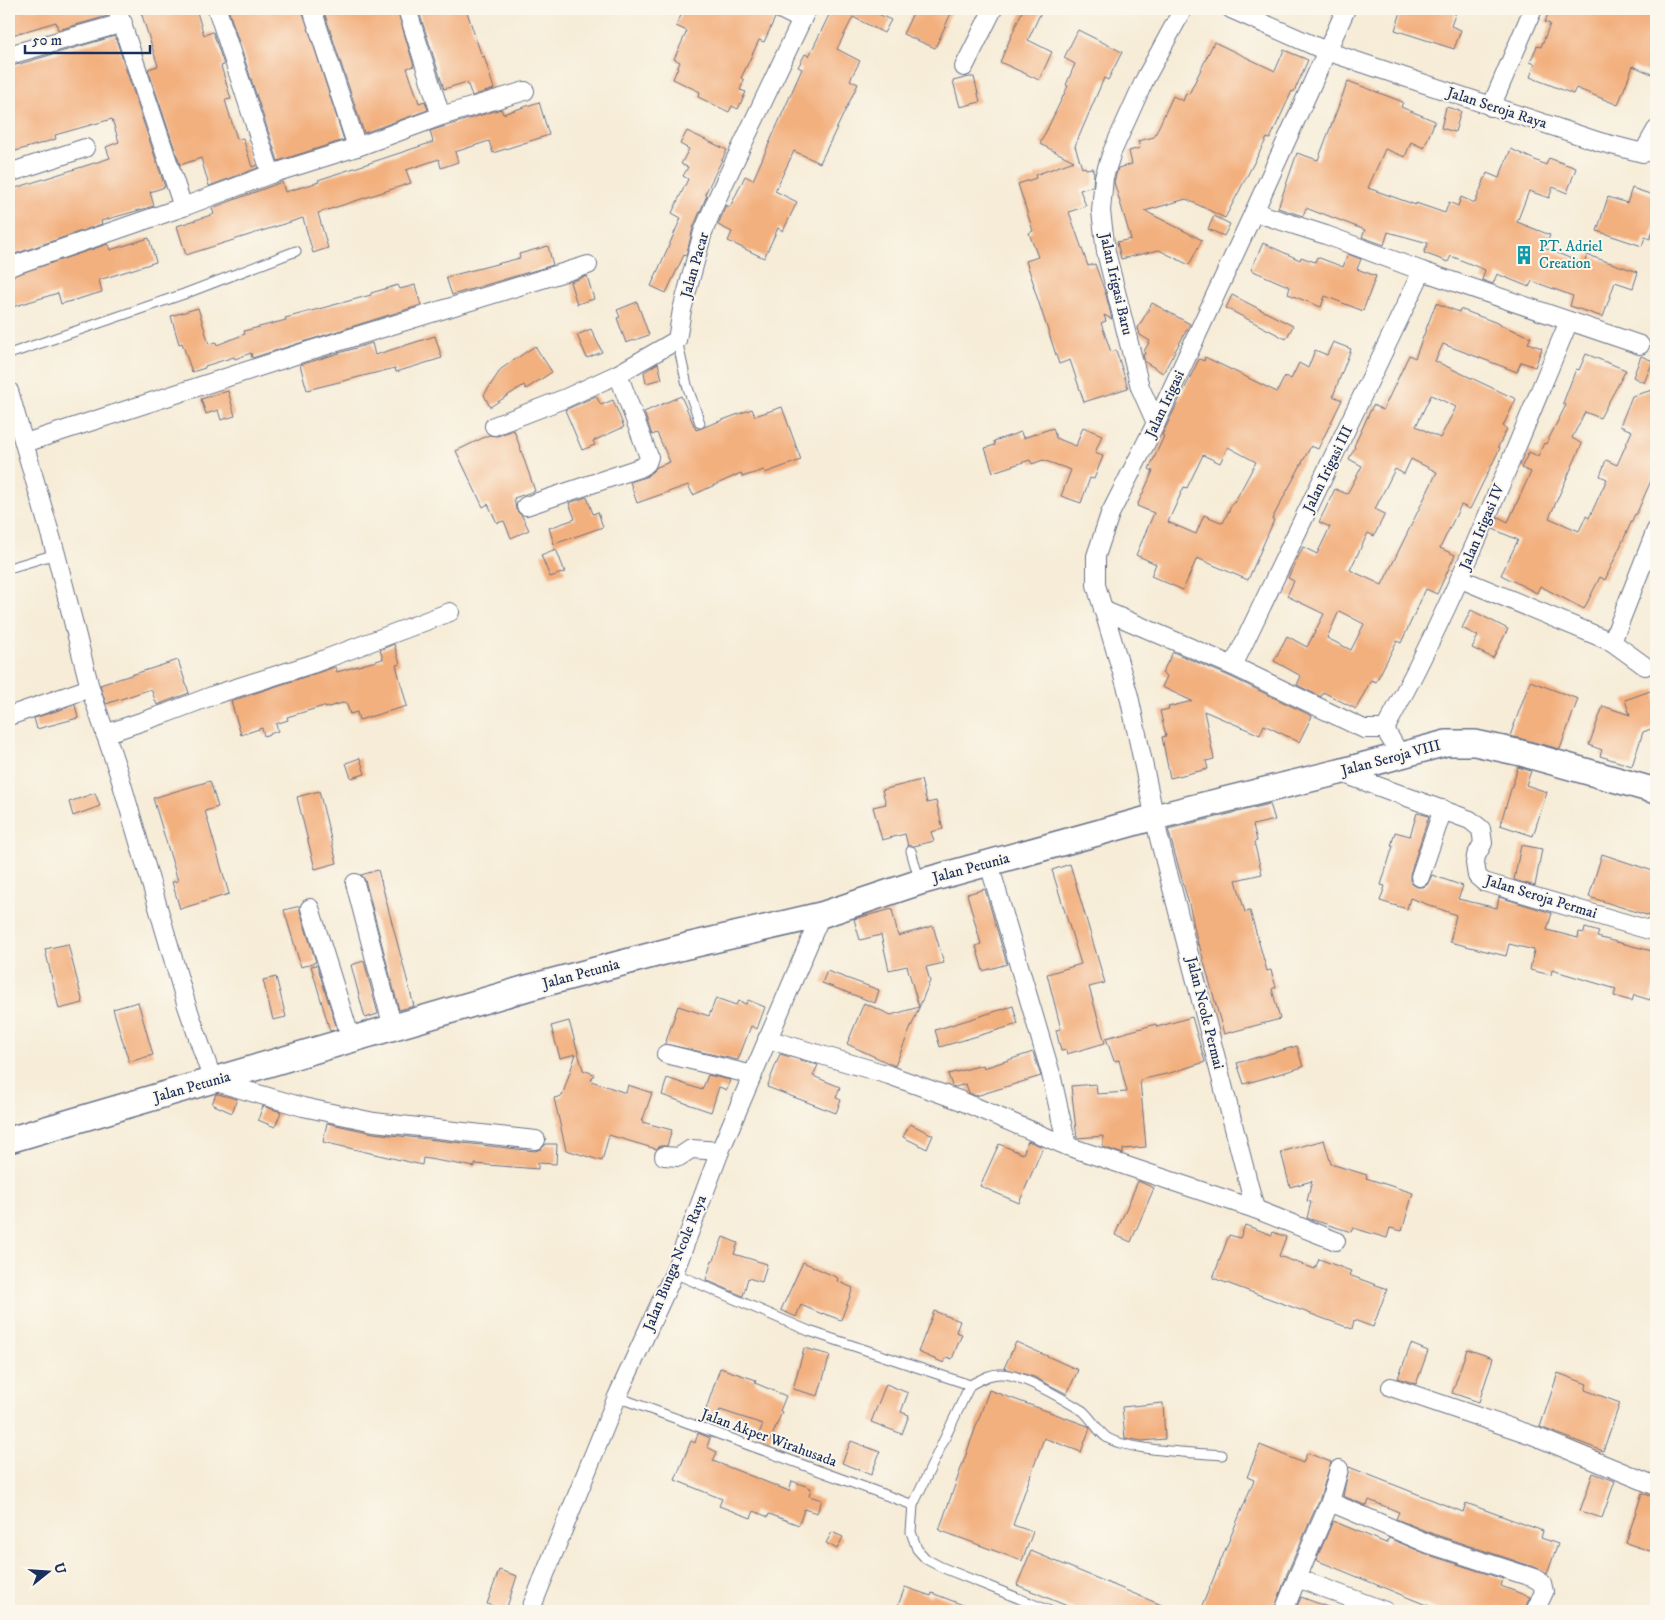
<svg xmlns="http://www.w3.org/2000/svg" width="1665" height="1620" viewBox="0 0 1665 1620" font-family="'IM FELL DW Pica',serif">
<rect width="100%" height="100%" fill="#fbf7ec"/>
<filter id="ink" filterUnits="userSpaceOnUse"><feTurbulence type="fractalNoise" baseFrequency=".02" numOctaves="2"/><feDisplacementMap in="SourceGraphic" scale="10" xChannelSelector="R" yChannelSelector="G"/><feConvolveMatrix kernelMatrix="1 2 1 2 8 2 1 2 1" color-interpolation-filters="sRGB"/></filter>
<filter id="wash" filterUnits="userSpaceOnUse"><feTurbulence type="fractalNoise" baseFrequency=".0096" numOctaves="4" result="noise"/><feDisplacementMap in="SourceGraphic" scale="20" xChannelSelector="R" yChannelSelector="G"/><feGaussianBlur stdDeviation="1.12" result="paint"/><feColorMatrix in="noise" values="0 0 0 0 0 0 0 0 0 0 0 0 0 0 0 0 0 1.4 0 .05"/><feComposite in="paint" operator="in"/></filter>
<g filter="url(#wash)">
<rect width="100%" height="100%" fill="#f6ecd7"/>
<g id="blocks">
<g fill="#f3b07f" fill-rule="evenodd">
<path d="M9,9H107L108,16L58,30L56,22L9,36Z"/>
<path d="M140,9H196L204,35L213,32L224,65L221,66L231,99L225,100L237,139L243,138L252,167L257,165L258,168L209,186L201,158L180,165L148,69L158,66Z"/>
<path d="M228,9H302L344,140L278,161Z"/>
<path d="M323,9H397L414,66L407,68L419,103L425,101L428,110L364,133Z"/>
<path d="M418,9H466L482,57L484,56L494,89L472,96L467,82L444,89Z"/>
<path d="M684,9H765L770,11L775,18L764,42L759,40L741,78L744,80L740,90L746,92L738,109L732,106L729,112L698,97L700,92L673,79L680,62L674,59L687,31L676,26Z"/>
<path d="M832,9H868L891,20L884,33L853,17L837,49L860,61L850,80L858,84L820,163L794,151L775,191L797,202L783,231L778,228L764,258L728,241L732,232L718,225L726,205L730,207L745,176L753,180L802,69L798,67L805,54L809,56Z"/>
<path d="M915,9H953L935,48L903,34Z"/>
<path d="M1023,9H1033L1041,12L1028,40L1052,52L1039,80L1000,62Z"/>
<path d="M1402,9H1457L1451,26L1461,30L1454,49L1395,30Z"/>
<path d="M1550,9H1656V76L1633,66L1618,105L1576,88L1573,94L1530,77L1535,64L1530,62L1537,46L1541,47L1550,24L1545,22Z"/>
<path d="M1078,30L1122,52L1108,80L1104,78L1075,146L1082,168L1085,167L1086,169L1092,168L1094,173L1093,186L1080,190L1086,206L1069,212L1088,266L1095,264L1106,295L1112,319L1104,315L1106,321L1101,323L1111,352L1116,350L1128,388L1084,402L1070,360L1059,364L1033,285H1034L1026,261L1038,257L1029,233L1033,231L1018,184L1036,178L1035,175L1074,161L1040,144L1068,86L1066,85L1075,64L1064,58Z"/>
<path d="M115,36L165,187L150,192L154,206L101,221L102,224L9,256V190L110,158L106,147L119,142L112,119L55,135L56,139L9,153V67Z"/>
<path d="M1214,42L1275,71L1284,50L1308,60L1294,92L1292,91L1270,139L1267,138L1225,218L1186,199L1145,211L1202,240L1189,265L1159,250L1121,259L1117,242L1131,239L1114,182L1118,168L1132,164L1129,151L1140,148L1138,141L1154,137L1173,96L1183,101L1186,93L1189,94Z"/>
<path d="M969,77H974L980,102L960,107L953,81Z"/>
<path d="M1348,81L1403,102L1401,107L1435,121L1424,148L1411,142L1405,157L1385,149L1368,188L1416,205V203L1445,213L1449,202L1458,206L1461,197L1475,203L1487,173L1499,178L1511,149L1546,165L1549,158L1576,168L1567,193L1553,187L1549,198L1529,191L1517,222L1550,235L1545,248L1584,264L1587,255L1638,272L1633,288L1615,282L1603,317L1570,306L1573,296L1532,281L1529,287L1497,274L1493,284L1482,280L1485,270L1451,256L1448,262L1424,253L1428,243L1388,232L1384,245L1362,237L1365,230L1321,213V214L1306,208L1303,216L1278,208L1297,153L1318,160Z"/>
<path d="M539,102L549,135L493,153L489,141L455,152L458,162L441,168L439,159L406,170L411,183L318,213L328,248L313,253L303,218L186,255L177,226L214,214L212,208L282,182L285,192L319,182L318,180L433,142L430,131L436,129L501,109L503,114Z"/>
<path d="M1446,107L1461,111L1455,132L1441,128Z"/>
<path d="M687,131L727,150L705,194L707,195L693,228L686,256L684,255L666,293L651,286L681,218L672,213L688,179L683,176L688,167L681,164L689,149L680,144Z"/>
<path d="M1632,188L1656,196V221L1650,239L1645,237L1642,246L1597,231L1608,197L1627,203Z"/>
<path d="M1214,216L1230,224L1224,236L1208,229Z"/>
<path d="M149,238L156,262L99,280L102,292L61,304L58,293L9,308V277L108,244L110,250Z"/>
<path d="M1263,243L1300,260L1301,257L1315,262L1317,257L1343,267L1348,254L1361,259L1357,269L1376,276L1363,311L1325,296L1321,307L1288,294L1290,287L1251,270Z"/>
<path d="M548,246L553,265L452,295L446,277L520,258L519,254Z"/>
<path d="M587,276L594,299L577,304L570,282Z"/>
<path d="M398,285L400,289L415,285L421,305L252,358L251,353L235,359L234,357L205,366V368L192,372L182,343L179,344L171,316L198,308L209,344L216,342L217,345L245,334L244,331L286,320L285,318L371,295V293Z"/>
<path d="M1232,295L1293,326L1286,339L1226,308Z"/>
<path d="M637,302L649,335L626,343L617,318L620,317L617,310Z"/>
<path d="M1152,303L1190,324L1163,373L1145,362L1143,355L1145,354L1144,351L1150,341L1140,335L1138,328Z"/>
<path d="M1436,303L1459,312L1460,309L1500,324V325L1531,337L1528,343L1542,348L1535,367L1521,362L1517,372L1443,344L1435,361L1516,399L1503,426L1507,429L1498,447L1500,448L1470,509L1461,505L1440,548L1455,555L1437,594L1426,589L1401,643L1397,641L1376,682L1371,680L1356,709L1323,692L1321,697L1297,685L1301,676L1274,661L1287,636L1307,647L1324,614L1287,596L1294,581L1288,578L1303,547L1317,554L1330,527L1319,522L1335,489L1347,494L1362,466L1349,459L1355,447L1354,446L1373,405L1383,410L1409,355L1415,358ZM1431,395L1456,407L1440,438L1416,426ZM1411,459L1437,472L1382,585L1350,570L1368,533L1374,536L1385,514L1375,509L1395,469L1404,474ZM1339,611L1364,624L1351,650L1327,638Z"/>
<path d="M591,329L602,352L587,358L577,335Z"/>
<path d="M435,336L442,358L396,372L395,368L307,390L300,365L372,343L375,355Z"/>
<path d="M1333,342L1351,349L1333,396L1342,400L1318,449L1311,446L1272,519L1274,520L1248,580L1197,558L1183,590L1151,576L1156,564L1136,555L1154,513L1137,506L1153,471L1149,469L1164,436L1162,435L1199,359L1204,361L1205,357L1277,392L1285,376L1291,379L1299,363L1308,368L1315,350L1327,355ZM1228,447L1256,462L1234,503L1233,502L1223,523L1204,515L1196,534L1168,522L1184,487L1187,488L1203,455L1220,463Z"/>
<path d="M535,346L552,372L526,389L524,385L490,407L484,395L501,369Z"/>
<path d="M1586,354L1626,370L1600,418L1585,412L1572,438L1582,444L1549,518L1579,531L1586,516L1589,518L1607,479L1600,476L1606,460L1617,465L1632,431L1620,426L1632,396L1656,389V477L1653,476L1636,515L1635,514L1605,580L1600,577L1584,609L1540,586L1537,593L1501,575L1518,540L1493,529L1498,517L1508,522L1531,472L1521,468L1529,452L1538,456L1544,443L1546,444L1566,405L1563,403L1576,369L1579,370Z"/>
<path d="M1641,356L1653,361L1644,383L1633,377Z"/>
<path d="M658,363L662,379L646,383L644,372Z"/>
<path d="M228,391L235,416L221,420L218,410L206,414L201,399Z"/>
<path d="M596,396L601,405L613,400L624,427L593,441L595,445L582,450L565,410Z"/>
<path d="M681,396L696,430L752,409L755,416L782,407L801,460L765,473L764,470L742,477L741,473L693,495L688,485L637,503L630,482L646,477L657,467L670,462L657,433L652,435L644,412Z"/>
<path d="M1083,427L1102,435L1095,453L1103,456L1094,479L1090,478L1081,503L1061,496L1071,470L1043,460L1032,464L1030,460L993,472L985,448L995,445L994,441L1021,432L1023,438L1053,428L1056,438L1076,446Z"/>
<path d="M514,430L535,491L514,498L516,510L522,516L529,530L511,538L504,521L497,523L488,504L483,507L456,451L489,435L497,436Z"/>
<path d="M587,497L593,514L598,512L603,527L554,544L549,528L575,519L569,503Z"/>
<path d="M556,549L565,572L550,577L541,555Z"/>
<path d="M1471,610L1508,629L1493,658L1472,648L1478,636L1462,628Z"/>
<path d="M394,644L400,664L396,665L407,706L359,720L357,712L350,714L346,702L325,708L324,706L287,717L288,720L276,724L278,731L264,736L262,728L241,735L231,701L335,667L337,672L383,659L380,650Z"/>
<path d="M1173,652L1229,676L1312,716L1299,742L1264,725L1260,735L1204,711L1214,759L1206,761L1208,769L1170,778L1162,737L1166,736L1160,711L1169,709L1168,707L1192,701L1162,687L1167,676L1162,673Z"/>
<path d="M178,660L189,693L157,705L151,689L106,704L100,685Z"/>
<path d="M1530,681L1578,699L1560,749L1510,736Z"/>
<path d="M1656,689V727L1643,732L1632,766L1600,756L1602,750L1589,745L1603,706L1630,715L1625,700Z"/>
<path d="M75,705L78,718L37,729L34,718Z"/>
<path d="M360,758L365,774L351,778L346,763Z"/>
<path d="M1518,767L1531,771L1526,785L1547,792L1533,836L1500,825Z"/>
<path d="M921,780L927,803L936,801L943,829L931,832L934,841L914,846H908L905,834L882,840L873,807L886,804L882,790Z"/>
<path d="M210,781L218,807L205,811L229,894L180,909L172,882L178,881L153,798Z"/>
<path d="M319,791L337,863L315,869L297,797Z"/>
<path d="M95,793L100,806L73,816L69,802Z"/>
<path d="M1270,804L1275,820L1253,825L1257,841L1254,842L1262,874L1236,880L1245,912L1250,911L1267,971L1271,970L1276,987L1272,989L1280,1019L1224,1034L1199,944L1198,945L1190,908L1168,829Z"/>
<path d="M1417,813L1429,816L1410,874V880L1412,884L1417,887H1423L1427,885L1432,875L1463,886L1458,899L1497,908L1499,897L1552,913L1547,930L1578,938L1579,932L1584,933L1585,928L1599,932L1597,937L1656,952V978L1650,1000L1634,995L1632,1001L1614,996L1616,989L1552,970L1551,975L1530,970L1534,950L1509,944L1506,956L1450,942L1456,915L1410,898L1407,909L1380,901L1385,886L1381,885L1393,846H1391L1395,832L1410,836Z"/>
<path d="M1521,845L1542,849L1535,886L1514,880Z"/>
<path d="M1602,854L1656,872V918L1589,897Z"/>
<path d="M1070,864L1105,983L1089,987L1105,1043L1067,1054L1066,1050L1061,1051L1056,1030L1061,1029L1047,974L1081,964L1052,870Z"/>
<path d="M378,870L414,1006L399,1010L365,880L361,875Z"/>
<path d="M985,889L1007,964L983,971L976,946L981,944L967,894Z"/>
<path d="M300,906V911L316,962L301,967L284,910Z"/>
<path d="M892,909L898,936L933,926L944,963L926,967L930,981L895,1066L847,1044L864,1003L891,1015L919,1007L907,966L889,970L881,935L860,940L854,919Z"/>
<path d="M68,944L83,1003L59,1009L45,949Z"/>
<path d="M364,961L378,1014L365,1018L351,965Z"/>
<path d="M317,965L337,1029L330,1031L311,966Z"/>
<path d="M827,971L879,990L875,1003L822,983Z"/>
<path d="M276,977L286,1017L273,1020L263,980Z"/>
<path d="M716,998L736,1005L738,1001L746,1004L748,1000L765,1007L757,1029L751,1026L738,1060L665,1044L678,1006L709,1016Z"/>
<path d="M138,1002L153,1055L129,1062L113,1009Z"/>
<path d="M1013,1006L1018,1024L940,1047L935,1030Z"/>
<path d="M1192,1017L1205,1062L1170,1073L1140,1080L1146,1147L1123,1149V1154L1103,1147V1136L1077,1138L1071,1086L1096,1084L1097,1094L1127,1092L1119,1060L1114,1061L1106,1038L1156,1024L1157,1027Z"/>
<path d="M569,1021L583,1070L594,1074L591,1081L626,1093L628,1085L652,1093L642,1122L672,1130L667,1146H660L656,1149L609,1135L602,1161L566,1150L554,1098L562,1096L576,1054L560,1058L551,1026Z"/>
<path d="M1297,1046L1303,1067L1244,1084L1237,1063Z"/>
<path d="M1033,1052L1041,1076L976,1096L969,1093L966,1084L955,1087L952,1086L948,1074L983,1065L984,1068Z"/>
<path d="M780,1054L818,1065L813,1076L840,1087L836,1098L841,1100L836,1113L767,1087Z"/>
<path d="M708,1075L730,1080L727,1090L719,1087L711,1112L662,1095L667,1078L702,1090Z"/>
<path d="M216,1094H218L237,1099L232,1113L212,1104Z"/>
<path d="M263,1106L281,1112L275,1127L258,1120Z"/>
<path d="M327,1123L373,1133L535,1151L541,1149L546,1144H557L556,1164L538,1163V1169L475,1164V1167L423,1158L422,1165L323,1142Z"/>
<path d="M910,1124L933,1135L927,1149L903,1137Z"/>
<path d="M1324,1140L1331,1164L1367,1175L1366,1178L1413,1193L1402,1231L1390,1228L1387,1238L1353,1228L1351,1232L1307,1218L1311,1202L1307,1201L1312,1181L1290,1187L1281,1152Z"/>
<path d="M1028,1141L1043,1147L1019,1203L980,1186L999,1144L1023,1154Z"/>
<path d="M1138,1181L1154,1188L1131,1242L1115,1235Z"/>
<path d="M1245,1225L1272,1235L1273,1232L1286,1237L1279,1256L1315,1269L1319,1259L1351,1271L1349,1275L1387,1289L1373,1327L1354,1320L1352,1329L1213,1278L1229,1235L1240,1238Z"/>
<path d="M723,1237L738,1243L734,1254L767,1264L762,1282L748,1278L743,1296L706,1280L712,1260H714Z"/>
<path d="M803,1262L838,1278L837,1281L853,1288L841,1320L822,1313V1314L801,1305L796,1317L781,1310Z"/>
<path d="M934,1311L960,1321L956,1332L962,1334L952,1359L947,1357L944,1363L918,1352Z"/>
<path d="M1016,1342L1078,1370L1067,1394L1034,1377L1004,1368Z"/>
<path d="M1411,1344L1428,1351L1416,1384L1398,1378Z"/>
<path d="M804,1348L830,1355L818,1396L793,1389Z"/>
<path d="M1467,1349L1493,1358L1479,1402L1452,1393Z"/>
<path d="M720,1368L756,1380L755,1383L786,1396L780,1411L782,1412L770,1441L758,1436L763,1424L720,1410L714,1426L702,1421Z"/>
<path d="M1558,1373L1587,1384L1585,1390L1620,1403L1603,1451L1540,1427Z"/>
<path d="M886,1384L908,1393L901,1412L909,1415L902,1434L871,1422Z"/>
<path d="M989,1390L1088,1426L1090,1428L1081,1452L1044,1438L1013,1525L1033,1532L1022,1561L939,1530Z"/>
<path d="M1163,1403L1165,1439L1142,1441L1125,1438L1122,1407Z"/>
<path d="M698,1433L710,1438L707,1447L717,1452L713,1461L789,1491L792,1481L811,1488L809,1496L822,1500L817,1513L804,1509L799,1525L769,1514L768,1517L754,1511L751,1518L719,1506L722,1499L675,1480L691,1441L695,1443Z"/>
<path d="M851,1441L880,1452L871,1475L842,1463Z"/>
<path d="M1260,1445L1303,1463L1307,1453L1331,1462L1320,1498L1287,1574L1274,1611H1200L1254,1480L1247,1477Z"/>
<path d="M1349,1467L1463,1512L1466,1503L1543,1531L1541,1538L1558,1544L1547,1574L1537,1568L1433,1534L1396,1519L1399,1512L1369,1500L1367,1506L1343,1496Z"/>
<path d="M1593,1473L1615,1481L1602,1518L1580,1511Z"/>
<path d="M1642,1493L1656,1498V1553L1626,1543Z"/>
<path d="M1333,1521L1386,1543L1389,1538L1426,1554L1503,1579L1501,1586L1530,1597L1524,1611H1441L1316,1560Z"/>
<path d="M832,1532L843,1537L837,1549L826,1543Z"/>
<path d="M1031,1551L1176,1611H1079L1017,1585Z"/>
<path d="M499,1570L517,1576L506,1610L487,1604Z"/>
<path d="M905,1587L931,1596L932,1593L976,1610V1611H896Z"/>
<path d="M1301,1597L1336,1610V1611H1295Z"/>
</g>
</g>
</g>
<g filter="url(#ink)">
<use href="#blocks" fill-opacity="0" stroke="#687188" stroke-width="1"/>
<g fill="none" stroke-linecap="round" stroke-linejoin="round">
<g stroke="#687188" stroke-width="11">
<g id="lane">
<path d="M1643,153L1656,160"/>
<path d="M677,340L687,385L700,423"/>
<path d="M9,354L184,294L296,251"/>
<path d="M9,568L56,554"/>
<path d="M911,851L919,879"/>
<path d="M674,1273L809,1331L970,1385"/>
<path d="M617,1397L913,1505"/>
<path d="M1050,1611L941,1567L926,1559L917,1549L911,1532L913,1505L970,1385C980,1380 990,1373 1002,1374C1021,1374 1065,1400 1083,1411C1092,1419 1097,1430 1106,1437C1123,1450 1198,1453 1222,1455"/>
</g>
</g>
<g stroke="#687188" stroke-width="20">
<g id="street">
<path d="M117,9L183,207"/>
<path d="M217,9L271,174"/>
<path d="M312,9L357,147"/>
<path d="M407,9L441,116"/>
<path d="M780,9L802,20"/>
<path d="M1231,9L1326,51L1600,142L1643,153L1656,130"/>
<path d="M9,55L123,23"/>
<path d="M964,67L993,9"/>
<path d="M1491,107L1533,9"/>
<path d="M9,173L85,148"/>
<path d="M1254,212L1326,235L1422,271L1640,345"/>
<path d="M9,267L183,207L271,174L357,147L441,116L525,91"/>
<path d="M9,391L56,554L90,688L119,774L186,1003L213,1081L303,1107L374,1122L536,1140"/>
<path d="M1156,423L1140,387L1106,252L1101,211L1104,177L1112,152L1145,79L1183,9"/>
<path d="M494,426L566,398L618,374L677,340L682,310L703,232L719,194L807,9"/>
<path d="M25,443L308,351L588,265"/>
<path d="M526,506L642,467L647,463L649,457L618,374"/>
<path d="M1461,579L1612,642L1656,530"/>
<path d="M1103,610L1233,666L1364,729H1385"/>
<path d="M1612,642L1645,666"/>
<path d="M1233,666L1422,271"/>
<path d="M9,716L90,688"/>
<path d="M1385,729C1457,598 1511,459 1569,321"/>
<path d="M1385,729L1400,755"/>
<path d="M105,734L167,713L217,694L312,664L450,612"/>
<path d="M1339,772L1470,820L1481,829L1483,843L1476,856L1475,863L1477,876L1484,882L1656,932"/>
<path d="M989,864L1051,1074L1067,1146"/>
<path d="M1420,877L1443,809"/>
<path d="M355,883L393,1028"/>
<path d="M310,908L351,1039"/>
<path d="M767,1039L889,1075L959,1100L1067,1146L1255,1209L1336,1241"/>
<path d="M666,1054L753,1075"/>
<path d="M664,1156L679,1157L691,1149L720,1151"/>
<path d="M1255,1209L1159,838L1129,696L1096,585V556L1110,514L1156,423L1254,212L1346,9"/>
<path d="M1391,1387L1532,1435L1656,1486"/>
<path d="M1330,1502L1429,1544L1534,1578L1542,1583L1544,1592L1535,1611"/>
<path d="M1297,1578L1385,1611"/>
<path d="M530,1611L617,1397L674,1273L720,1151L821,915"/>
<path d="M1284,1611L1297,1578L1330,1502L1339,1469"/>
</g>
</g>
<g stroke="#687188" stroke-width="28">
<path id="secondary" d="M9,1140L527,988L687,946L821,915L920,882L1155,817L1339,772L1446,743H1475L1521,753L1656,791"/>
</g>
<use href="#lane" stroke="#fff" stroke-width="9"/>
<use href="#street" stroke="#fff" stroke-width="18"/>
<use href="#secondary" stroke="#fff" stroke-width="25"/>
</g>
</g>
<defs>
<g id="building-bare" transform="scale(1.5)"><path d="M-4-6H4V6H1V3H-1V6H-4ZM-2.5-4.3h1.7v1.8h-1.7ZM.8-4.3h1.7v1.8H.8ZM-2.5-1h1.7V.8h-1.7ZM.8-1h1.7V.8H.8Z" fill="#0f9aa8" stroke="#fbf7ec" stroke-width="2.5" paint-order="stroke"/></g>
</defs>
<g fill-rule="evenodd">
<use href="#building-bare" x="1524" y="255"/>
</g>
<g text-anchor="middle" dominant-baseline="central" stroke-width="4" stroke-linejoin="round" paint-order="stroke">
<g font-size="15" fill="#1b2f5e" stroke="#fbf7ec">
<text transform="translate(1497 108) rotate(18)">Jalan Seroja Raya</text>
<text transform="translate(695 265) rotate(-74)">Jalan Pacar</text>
<text transform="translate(1116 284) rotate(77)">Jalan Irigasi Baru</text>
<text transform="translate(1165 404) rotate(-65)">Jalan Irigasi</text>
<text transform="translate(1328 469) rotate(-64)">Jalan Irigasi III</text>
<text transform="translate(1482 527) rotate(-67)">Jalan Irigasi IV</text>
<text transform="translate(1391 758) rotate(-15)">Jalan Seroja VIII</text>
<text transform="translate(971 868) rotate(-15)">Jalan Petunia</text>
<text transform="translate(1541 897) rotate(17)">Jalan Seroja Permai</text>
<text transform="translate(581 974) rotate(-15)">Jalan Petunia</text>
<text transform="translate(1205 1013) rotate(76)">Jalan Ncole Permai</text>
<text transform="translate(192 1087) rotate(-16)">Jalan Petunia</text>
<text transform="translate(675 1263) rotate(-68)">Jalan Bunga Ncole Raya</text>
<text transform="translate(769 1438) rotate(20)">Jalan Akper Wirahusada</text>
</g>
<g font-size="15" fill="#0d838f" stroke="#fbf7ec" text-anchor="start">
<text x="1539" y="246">PT. Adriel<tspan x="1539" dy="17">Creation</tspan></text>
</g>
</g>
<rect width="1665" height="1620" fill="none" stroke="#fbf7ec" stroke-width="30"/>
<g transform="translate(48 1572) rotate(73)" stroke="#fbf7ec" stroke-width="4" paint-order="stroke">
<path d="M0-4L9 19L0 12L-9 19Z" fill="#1b2f5e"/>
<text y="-8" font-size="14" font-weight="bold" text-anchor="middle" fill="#1b2f5e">U</text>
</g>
<path d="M25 45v8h125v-8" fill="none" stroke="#1b2f5e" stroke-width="2.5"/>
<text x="32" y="45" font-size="15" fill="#1b2f5e" stroke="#fbf7ec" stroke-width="4" paint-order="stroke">50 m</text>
</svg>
